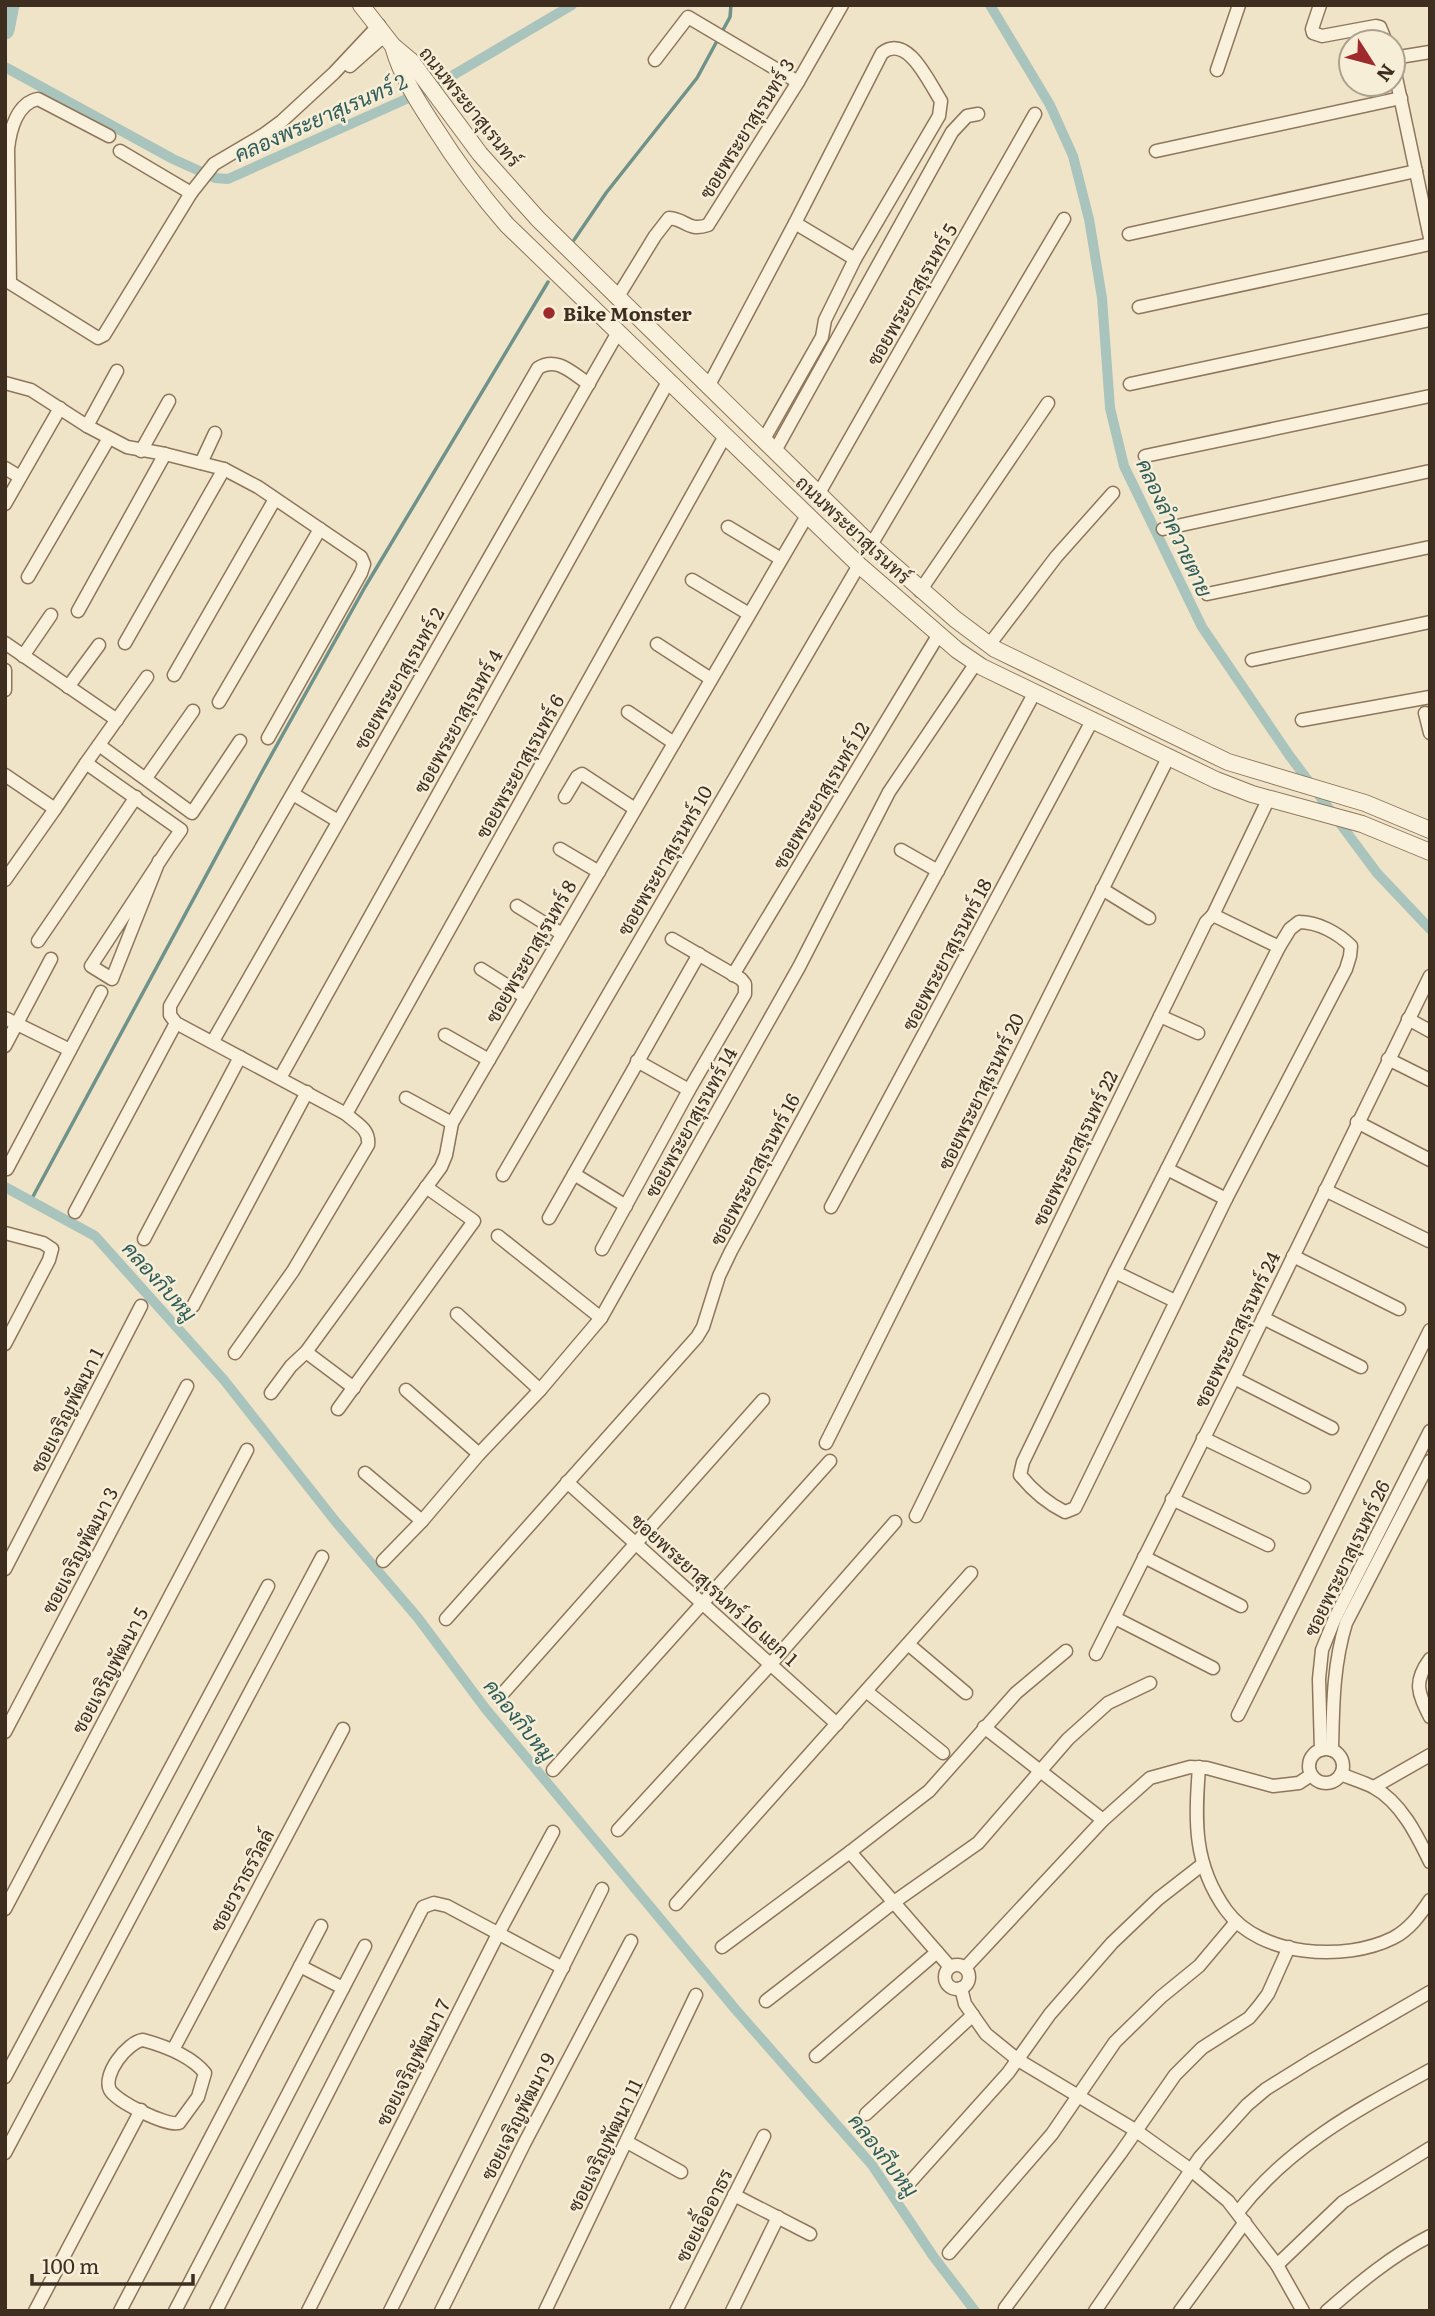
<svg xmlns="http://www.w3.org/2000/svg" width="1435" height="2316" viewBox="0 0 1435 2316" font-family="Literata,Sarabun,serif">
<rect width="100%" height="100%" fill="#f0e4c8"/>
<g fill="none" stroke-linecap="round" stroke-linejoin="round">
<g stroke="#6f938a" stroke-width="3.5">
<path d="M574,240L606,193L697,78L730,17L731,5"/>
<path d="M30,1202L263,770L365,587L548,282"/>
</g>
<g stroke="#a9c4bc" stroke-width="10">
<path d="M990,5L1050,105L1073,156L1089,219L1102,298L1110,408L1124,466L1202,627L1289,755L1377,873L1430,929"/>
<path d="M5,67L173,159L215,178L228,179L433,87L572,5"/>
<path d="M5,1187L95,1236L224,1380L336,1522L418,1618L485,1708L736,2010L872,2165L933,2256L975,2311"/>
</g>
<path stroke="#a9c4bc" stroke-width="19" d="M5,30L10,5"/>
<g stroke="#8d765c" stroke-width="15">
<g id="minor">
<path d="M1320,5L1312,29L1313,33L1322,36L1376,26L1380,27L1386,42"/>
<path d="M1393,58L1430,52"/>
<path d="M655,60L688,17L798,82"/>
<path d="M1393,63L1430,238"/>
<path d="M350,66L385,35"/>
<path d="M1217,70L1239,5"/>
<path d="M109,136L38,99C17,103 10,130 8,149L10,283L98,338L104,335L191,193L120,151"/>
<path d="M1156,151L1401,98"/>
<path d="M191,193L214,164L263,135L282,121L334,73L379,25"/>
<path d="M795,223L855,259"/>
<path d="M1129,234L1416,171"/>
<path d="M617,298L655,236L669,218C686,219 688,232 708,225L798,82L842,5"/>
<path d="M1139,307L1430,244"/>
<path d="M5,383L31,390L87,426L127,447L165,454L224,469L258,487L361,557L364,564L361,573L268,738"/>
<path d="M1130,384L1430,320"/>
<path d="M709,385L795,223L882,53C908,33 929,83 941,101L939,116L855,259L825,320L822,337L764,439"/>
<path d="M87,426L117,371"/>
<path d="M776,449L952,132L967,116L978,114"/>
<path d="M141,451L169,401"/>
<path d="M1145,456L1430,396"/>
<path d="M201,463L215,433"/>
<path d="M5,468L20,477"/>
<path d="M819,493L1035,114"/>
<path d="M5,504L60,408"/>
<path d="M728,527L781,559"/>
<path d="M1163,529L1430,471"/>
<path d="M871,545L1064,219"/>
<path d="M28,577L109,438"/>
<path d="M692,580L749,614"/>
<path d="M920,591L1048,403"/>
<path d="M1207,594L1430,547"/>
<path d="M78,611L165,454"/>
<path d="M5,643L117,720"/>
<path d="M125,643L224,469"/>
<path d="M657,644L711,679"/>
<path d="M989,645L1056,557L1113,493"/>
<path d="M23,656L51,615"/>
<path d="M1252,660L1430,622"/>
<path d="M5,670V690"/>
<path d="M174,675L275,499"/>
<path d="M68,687L99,645"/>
<path d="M219,702L320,529"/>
<path d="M628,712L674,743"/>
<path d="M1425,713L1430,733"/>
<path d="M1302,720L1430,697"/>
<path d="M99,745L192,813L240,741"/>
<path d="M86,763L147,677"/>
<path d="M5,775L55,809L86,763L181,830L169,847L91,966L112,979L159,861"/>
<path d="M146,778L193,711"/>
<path d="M293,794L338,821"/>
<path d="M565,797L577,777L582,774L635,809"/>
<path d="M560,849L599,872"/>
<path d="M901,850L938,871"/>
<path d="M5,880L55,809"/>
<path d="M1102,889L1149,918"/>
<path d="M517,906L562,934"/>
<path d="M1213,915L1279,947"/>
<path d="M1299,922C1318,922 1338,933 1351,946L1350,956L1346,969L1226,1199L1081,1496L1075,1508L1065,1512C1047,1503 1032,1490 1020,1475L1023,1462L1115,1272L1279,947L1290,929Z"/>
<path d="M38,941L136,797"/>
<path d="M481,969L525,997"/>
<path d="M733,975L939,634"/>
<path d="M1160,1016L1198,1033"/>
<path d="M5,1018L70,1050"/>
<path d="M1408,1019L1430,1031"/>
<path d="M445,1035L489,1060"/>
<path d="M213,1041L617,334"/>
<path d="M5,1046L51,959"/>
<path d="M1388,1059L1430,1080"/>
<path d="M637,1061L689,1090"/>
<path d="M280,1078L668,382"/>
<path d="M406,1098L452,1123"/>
<path d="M346,1114L725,436"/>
<path d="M1357,1122L1430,1160"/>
<path d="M7,1169L101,992"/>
<path d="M1167,1169L1226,1199"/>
<path d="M574,1174L626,1206"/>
<path d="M503,1175L859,565"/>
<path d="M1325,1190L1429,1241"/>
<path d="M831,1207L1093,719"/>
<path d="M75,1212L176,1023"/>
<path d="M549,1218L699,954"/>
<path d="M5,1233L43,1243L52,1249L49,1260L5,1344"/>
<path d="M498,1236L601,1318"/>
<path d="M144,1239L240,1057"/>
<path d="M602,1249L689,1090L745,994V984L741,979L672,939"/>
<path d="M1293,1256L1399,1309"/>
<path d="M1115,1272L1175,1301"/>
<path d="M193,1306L307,1092"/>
<path d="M457,1314L540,1390"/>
<path d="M1263,1318L1361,1367"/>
<path d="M306,1352L354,1388"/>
<path d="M235,1353L293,1271L368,1145C370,1129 357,1124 346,1114L176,1023L170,1015V1006L538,368C557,356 572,373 589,384"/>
<path d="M1234,1378L1332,1428"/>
<path d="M406,1390L479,1454"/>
<path d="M271,1393L291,1366L306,1352L441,1167L446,1155L452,1123L808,514"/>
<path d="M338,1409L474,1221L426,1187"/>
<path d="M1203,1438L1304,1487"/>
<path d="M826,1443L1169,756"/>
<path d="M365,1473L422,1521"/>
<path d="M567,1482L837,1724"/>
<path d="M1172,1499L1268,1545"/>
<path d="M916,1516L1206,922L1213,915L1269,798"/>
<path d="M1144,1557L1241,1606"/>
<path d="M383,1561L422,1521L479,1454L540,1390L601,1318L799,967L889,792L976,663"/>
<path d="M5,1569L141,1306"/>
<path d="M1115,1618L1213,1668"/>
<path d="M446,1619L697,1337L703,1327L719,1276L731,1251L1035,692"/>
<path d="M908,1644L966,1693"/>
<path d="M1096,1654L1234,1378L1430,976"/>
<path d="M1430,1659C1413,1682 1418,1693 1430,1717"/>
<path d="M866,1691L943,1753"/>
<path d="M504,1692L763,1400"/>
<path d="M1238,1715L1430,1330"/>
<path d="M984,1727L1103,1820"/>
<path d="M5,1732L187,1386"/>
<circle cx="1326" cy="1766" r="17"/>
<path d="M1321,1750L1319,1679L1322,1650L1335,1618L1430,1431"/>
<path d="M1332,1750C1333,1706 1333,1665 1346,1623L1430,1461"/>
<path d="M1199,1767C1195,1821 1193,1864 1226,1910C1260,1957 1345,1962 1393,1938C1409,1930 1420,1915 1430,1900"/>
<path d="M553,1770L830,1461"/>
<path d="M1341,1774C1352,1779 1363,1782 1373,1787C1401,1802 1417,1835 1430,1862"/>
<path d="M1374,1787L1430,1755"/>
<path d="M618,1830L770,1665L895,1522"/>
<path d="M850,1852L950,1967"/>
<path d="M676,1904L971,1573"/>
<path d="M5,1909L247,1450"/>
<path d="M722,1947L850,1852L929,1791L1016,1693L1066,1651"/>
<circle cx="957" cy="1977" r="12"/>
<path d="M300,1966L343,1988"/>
<path d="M965,1968L1103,1820L1150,1778L1190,1767L1207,1768L1273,1786L1299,1783L1311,1775"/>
<path d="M961,1988L965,2004L986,2034L1018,2060L1135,2130L1191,2170L1228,2201L1277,2265L1303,2311"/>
<path d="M766,2001L894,1902L978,1843L1068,1739L1108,1703L1150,1683"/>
<path d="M143,2040C165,2046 190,2055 205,2073L198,2097L179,2123C166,2126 117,2102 110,2090C102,2075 127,2042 143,2040Z"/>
<path d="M173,2050L343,1729"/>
<path d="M816,2056L937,1952"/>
<path d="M5,2077L268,1586"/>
<path d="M866,2114L973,2015"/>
<path d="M627,2142L681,2172"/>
<path d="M5,2153L322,1557"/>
<path d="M911,2181L1008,2073L1050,2014L1112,1943L1158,1899L1203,1864"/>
<path d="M734,2195L810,2234"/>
<path d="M1238,2212C1289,2146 1357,2110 1430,2070"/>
<path d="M949,2253L1052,2134L1115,2042L1161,1997L1199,1966L1236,1922"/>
<path d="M1277,2265L1343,2202L1430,2148"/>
<path d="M1005,2308L1120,2154L1175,2075L1202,2048L1249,2018L1259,2006L1268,1994L1289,1947"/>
<path d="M35,2311L141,2110"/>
<path d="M120,2311L321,1926"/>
<path d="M175,2311L365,1946"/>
<path d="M216,2311L423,1907L434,1903L447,1906L563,1968"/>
<path d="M308,2311L498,1934L553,1832"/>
<path d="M390,2311L602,1889"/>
<path d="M441,2311L524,2144L631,1941"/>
<path d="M545,2311L696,1995"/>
<path d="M676,2311L764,2136"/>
<path d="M732,2311L778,2217"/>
<path d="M1095,2311L1200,2157L1247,2105L1266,2089L1311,2061L1430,1992"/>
<path d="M1180,2311L1245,2222"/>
<path d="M1327,2311C1359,2283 1391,2256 1430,2236"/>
</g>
</g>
<g stroke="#8d765c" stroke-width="18">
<g id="tertiary">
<path d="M361,5L393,46L411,61L480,154L538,219L874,548L955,619L995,649L1228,762L1365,803L1430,830"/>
<path d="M393,46C401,76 418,102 435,128C457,163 480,194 507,225L859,565L957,650L982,667L1216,780L1252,794L1362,824L1430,852"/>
</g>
</g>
<use href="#minor" stroke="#faf1dc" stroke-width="12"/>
<use href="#tertiary" stroke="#faf1dc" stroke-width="16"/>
</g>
<circle fill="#9e2a2b" stroke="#f7eed8" stroke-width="2.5" cx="549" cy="313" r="7"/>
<g text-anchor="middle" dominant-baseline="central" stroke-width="5" stroke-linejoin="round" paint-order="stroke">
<g font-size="19" fill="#3d2e20" stroke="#f7eed8">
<text transform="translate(471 106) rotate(51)">ถนนพระยาสุเรนทร์</text>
<text transform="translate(746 128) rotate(-58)">ซอยพระยาสุเรนทร์ 3</text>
<text transform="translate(911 294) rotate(-60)">ซอยพระยาสุเรนทร์ 5</text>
<text transform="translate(854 529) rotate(43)">ถนนพระยาสุเรนทร์</text>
<text transform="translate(398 678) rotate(-60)">ซอยพระยาสุเรนทร์ 2</text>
<text transform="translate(457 721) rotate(-61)">ซอยพระยาสุเรนทร์ 4</text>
<text transform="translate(519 766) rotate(-61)">ซอยพระยาสุเรนทร์ 6</text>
<text transform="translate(820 795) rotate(-59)">ซอยพระยาสุเรนทร์ 12</text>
<text transform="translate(664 860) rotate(-60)">ซอยพระยาสุเรนทร์ 10</text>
<text transform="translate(530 951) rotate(-60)">ซอยพระยาสุเรนทร์ 8</text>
<text transform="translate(946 954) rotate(-62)">ซอยพระยาสุเรนทร์ 18</text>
<text transform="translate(980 1091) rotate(-64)">ซอยพระยาสุเรนทร์ 20</text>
<text transform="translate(690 1122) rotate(-61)">ซอยพระยาสุเรนทร์ 14</text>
<text transform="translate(1074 1148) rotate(-64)">ซอยพระยาสุเรนทร์ 22</text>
<text transform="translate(754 1169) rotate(-62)">ซอยพระยาสุเรนทร์ 16</text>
<text transform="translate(1236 1329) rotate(-64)">ซอยพระยาสุเรนทร์ 24</text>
<text transform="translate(66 1410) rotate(-63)">ซอยเจริญพัฒนา 1</text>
<text transform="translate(79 1550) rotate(-62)">ซอยเจริญพัฒนา 3</text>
<text transform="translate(1346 1558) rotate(-64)">ซอยพระยาสุเรนทร์ 26</text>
<text transform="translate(715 1589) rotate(42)">ซอยพระยาสุเรนทร์ 16 แยก 1</text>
<text transform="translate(109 1670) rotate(-62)">ซอยเจริญพัฒนา 5</text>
<text transform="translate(241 1880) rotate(-62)">ซอยวราธรวิลล์</text>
<text transform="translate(412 2062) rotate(-63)">ซอยเจริญพัฒนา 7</text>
<text transform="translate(517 2116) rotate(-63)">ซอยเจริญพัฒนา 9</text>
<text transform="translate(604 2145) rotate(-64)">ซอยเจริญพัฒนา 11</text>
<text transform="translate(703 2215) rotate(-63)">ซอยเอิ้ออาธร</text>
</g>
<g font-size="19" font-weight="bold" fill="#3d2e20" stroke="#f7eed8" text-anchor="start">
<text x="563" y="313">Bike Monster</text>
</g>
<g font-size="21" font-style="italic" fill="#2f5d5a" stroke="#f7eed8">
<text transform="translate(320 116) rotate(-24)">คลองพระยาสุเรนทร์ 2</text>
<text transform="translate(1176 527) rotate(65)">คลองลำควายตาย</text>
<text transform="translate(161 1280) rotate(48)">คลองกีบหมู</text>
<text transform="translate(521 1719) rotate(51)">คลองกีบหมู</text>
<text transform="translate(885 2154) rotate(52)">คลองกีบหมู</text>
</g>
</g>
<rect width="1435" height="2316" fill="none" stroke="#3d2e20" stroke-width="14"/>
<g transform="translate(1372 63) rotate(126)"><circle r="33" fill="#f7eed8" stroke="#ada18e" stroke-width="2"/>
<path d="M0-5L12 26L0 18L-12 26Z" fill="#9e2a2b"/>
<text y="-10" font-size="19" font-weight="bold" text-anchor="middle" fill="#3d2e20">N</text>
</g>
<path d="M32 2274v10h161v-10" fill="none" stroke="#3d2e20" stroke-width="3.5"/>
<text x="42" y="2274" font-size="21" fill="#3d2e20" stroke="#f7eed8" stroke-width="5" paint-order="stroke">100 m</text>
</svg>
